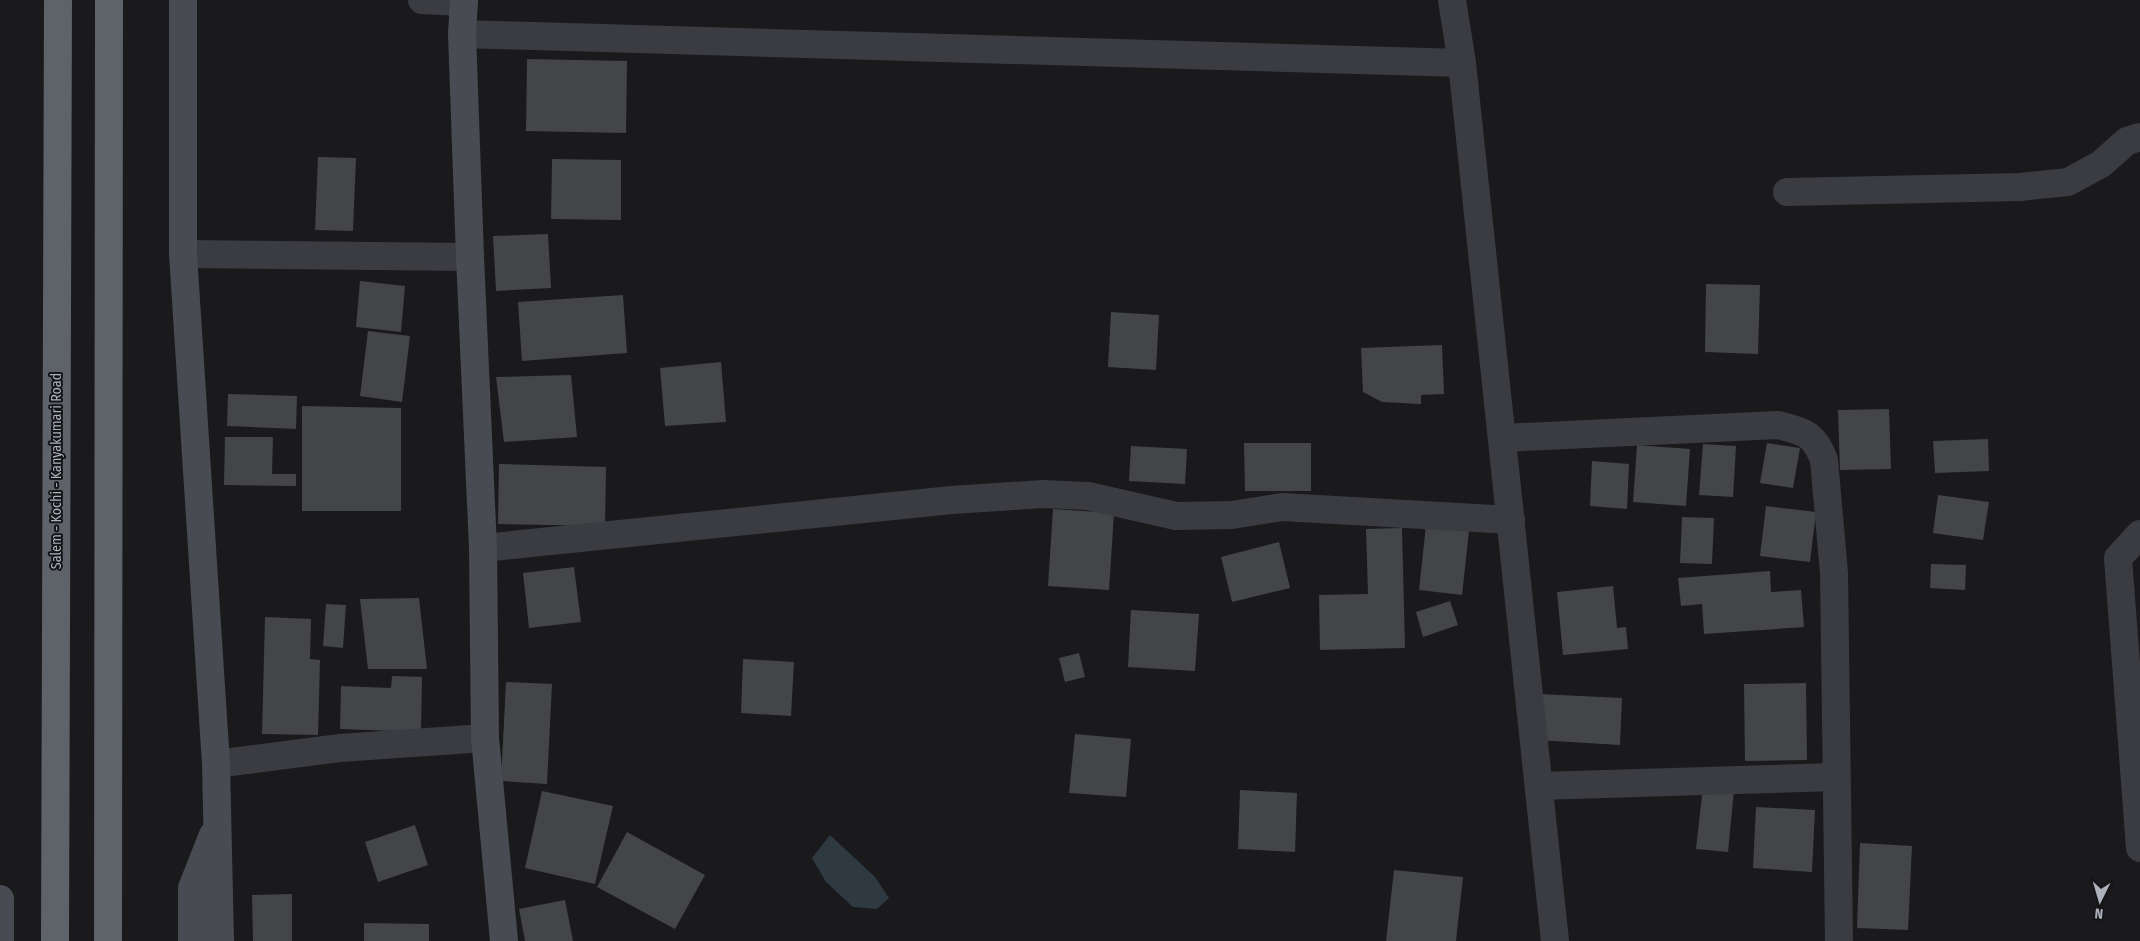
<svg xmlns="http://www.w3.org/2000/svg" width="2140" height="941" viewBox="0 0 2140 941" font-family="'Fira Sans Condensed',sans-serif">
<rect width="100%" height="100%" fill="#1a1a1c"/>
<path fill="#2f3941" d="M830,835L875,877L889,898L877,909L853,907L826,882L812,858Z"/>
<g fill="#444549">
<path d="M527,59L627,61L626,133L526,131Z"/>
<path d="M318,157L356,158L353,231L315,230Z"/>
<path d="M552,159L621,160V220L551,219Z"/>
<path d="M548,234L551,288L496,291L493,236Z"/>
<path d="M360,281L405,286L401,332L356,327Z"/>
<path d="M1706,284L1760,285L1758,354L1705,352Z"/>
<path d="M623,295L627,353L522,361L518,302Z"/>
<path d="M1111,312L1159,315L1156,370L1108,367Z"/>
<path d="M368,331L410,336L402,402L360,396Z"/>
<path d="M1442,345L1444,394L1421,395V404L1382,402L1363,392L1361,348Z"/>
<path d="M721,362L726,422L665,426L660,368Z"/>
<path d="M571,375L577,437L504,442L496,377Z"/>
<path d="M228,394L297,396L296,429L227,426Z"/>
<path d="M302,406L401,408V511H302Z"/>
<path d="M1889,409L1891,469L1840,470L1838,410Z"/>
<path d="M225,437H273L272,474H296V486L224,485Z"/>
<path d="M1988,439L1989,471L1935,473L1933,441Z"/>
<path d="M1244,443H1311V491H1245Z"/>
<path d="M1767,443L1800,448L1793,488L1760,483Z"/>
<path d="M1703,444L1736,446L1733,497L1699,495Z"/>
<path d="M1637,445L1690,449L1686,506L1633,502Z"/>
<path d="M1131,446L1187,449L1185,484L1129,481Z"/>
<path d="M1592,461L1629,464L1627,509L1590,506Z"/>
<path d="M499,464L606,467L605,526L498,524Z"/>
<path d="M1938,495L1989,502L1983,540L1933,533Z"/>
<path d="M1766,506L1816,512L1810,562L1760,556Z"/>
<path d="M1053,509L1114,513L1109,590L1048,586Z"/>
<path d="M1682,517L1714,518L1712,564L1680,563Z"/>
<path d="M1426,525L1469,531L1462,595L1419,590Z"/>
<path d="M1402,528L1405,648L1320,650L1319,595L1368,594L1366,529Z"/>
<path d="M1279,542L1290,588L1232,602L1221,557Z"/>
<path d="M1931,564L1966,565L1965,590L1930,588Z"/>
<path d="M574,567L581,622L529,628L523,573Z"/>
<path d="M1770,571L1771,592L1801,590L1804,627L1704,634L1702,604L1681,606L1678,578Z"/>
<path d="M1613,586L1617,628L1626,627L1628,649L1563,655L1557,592Z"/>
<path d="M419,598L427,669H368L360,599Z"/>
<path d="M1450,601L1458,625L1423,637L1416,612Z"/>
<path d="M326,604L346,605L343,648L323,646Z"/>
<path d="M1131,610L1199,614L1195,671L1128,667Z"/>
<path d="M265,617L311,619L310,659L320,660L318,735L262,734Z"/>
<path d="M1079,653L1085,677L1065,682L1059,658Z"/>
<path d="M743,659L794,662L791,716L741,713Z"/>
<path d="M392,676L422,677L421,732L340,729L341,686L391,688Z"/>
<path d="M506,682L552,684L547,784L501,781Z"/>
<path d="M1806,683L1807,760L1745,761L1744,684Z"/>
<path d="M1539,694L1622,698L1620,745L1537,740Z"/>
<path d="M1075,734L1131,739L1126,797L1069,793Z"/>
<path d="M1703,787L1734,790L1728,852L1696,849Z"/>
<path d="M1240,790L1297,793L1295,852L1238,849Z"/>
<path d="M542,791L613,806L595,884L525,868Z"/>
<path d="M1756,807L1815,810L1812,872L1753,868Z"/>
<path d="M415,825L428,865L378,882L365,842Z"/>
<path d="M627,832L705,875L675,929L597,887Z"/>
<path d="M1860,843L1912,846L1908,930L1857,928Z"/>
<path d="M1394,870L1463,877L1456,941H1386Z"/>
<path d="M292,894V941H253L252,895Z"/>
<path d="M565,900L573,941H525L519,909Z"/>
<path d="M364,923L429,924V941H364Z"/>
</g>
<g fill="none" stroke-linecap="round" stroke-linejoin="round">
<g stroke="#3b3c41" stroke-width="28">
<path d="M422,0L464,2"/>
<path d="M1452,0L1462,63L1555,941"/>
<path d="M462,34L1462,63"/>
<path d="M1787,192L2020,187L2068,182L2101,164L2127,141L2140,137"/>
<path d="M183,254L470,257"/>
<path d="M1502,438L1778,425C1804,432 1814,433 1824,460L1834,573L1839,941"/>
<path d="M2140,534L2118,558L2140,848"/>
<path d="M483,548L952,500L1043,494L1088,496L1176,516L1232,515L1282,507L1511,520"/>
<path d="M216,764L340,748L485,738"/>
<path d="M1539,786L1836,777"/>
</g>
<g stroke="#484b51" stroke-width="28">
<path d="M183,0V254L216,764L220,941"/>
<path d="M464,0L462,34L470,257L483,548L485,738L504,941"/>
<path d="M0,899V941"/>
<path d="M192,941V888L213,835"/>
</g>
<g stroke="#5e6269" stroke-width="28">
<path d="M55,941L58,0"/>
<path d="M108,941L109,0"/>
</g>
</g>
<g text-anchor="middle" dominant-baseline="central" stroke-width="4" stroke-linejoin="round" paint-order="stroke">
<g font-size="14" fill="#acb1bc" stroke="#151517">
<text transform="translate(56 471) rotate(-90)">Salem - Kochi - Kanyakumari Road</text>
</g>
</g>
<g transform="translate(2100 901) rotate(185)" stroke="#151517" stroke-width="4" paint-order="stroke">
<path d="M0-4L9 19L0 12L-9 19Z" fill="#acb1bc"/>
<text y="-8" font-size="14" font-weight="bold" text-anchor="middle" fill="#acb1bc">N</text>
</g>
</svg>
